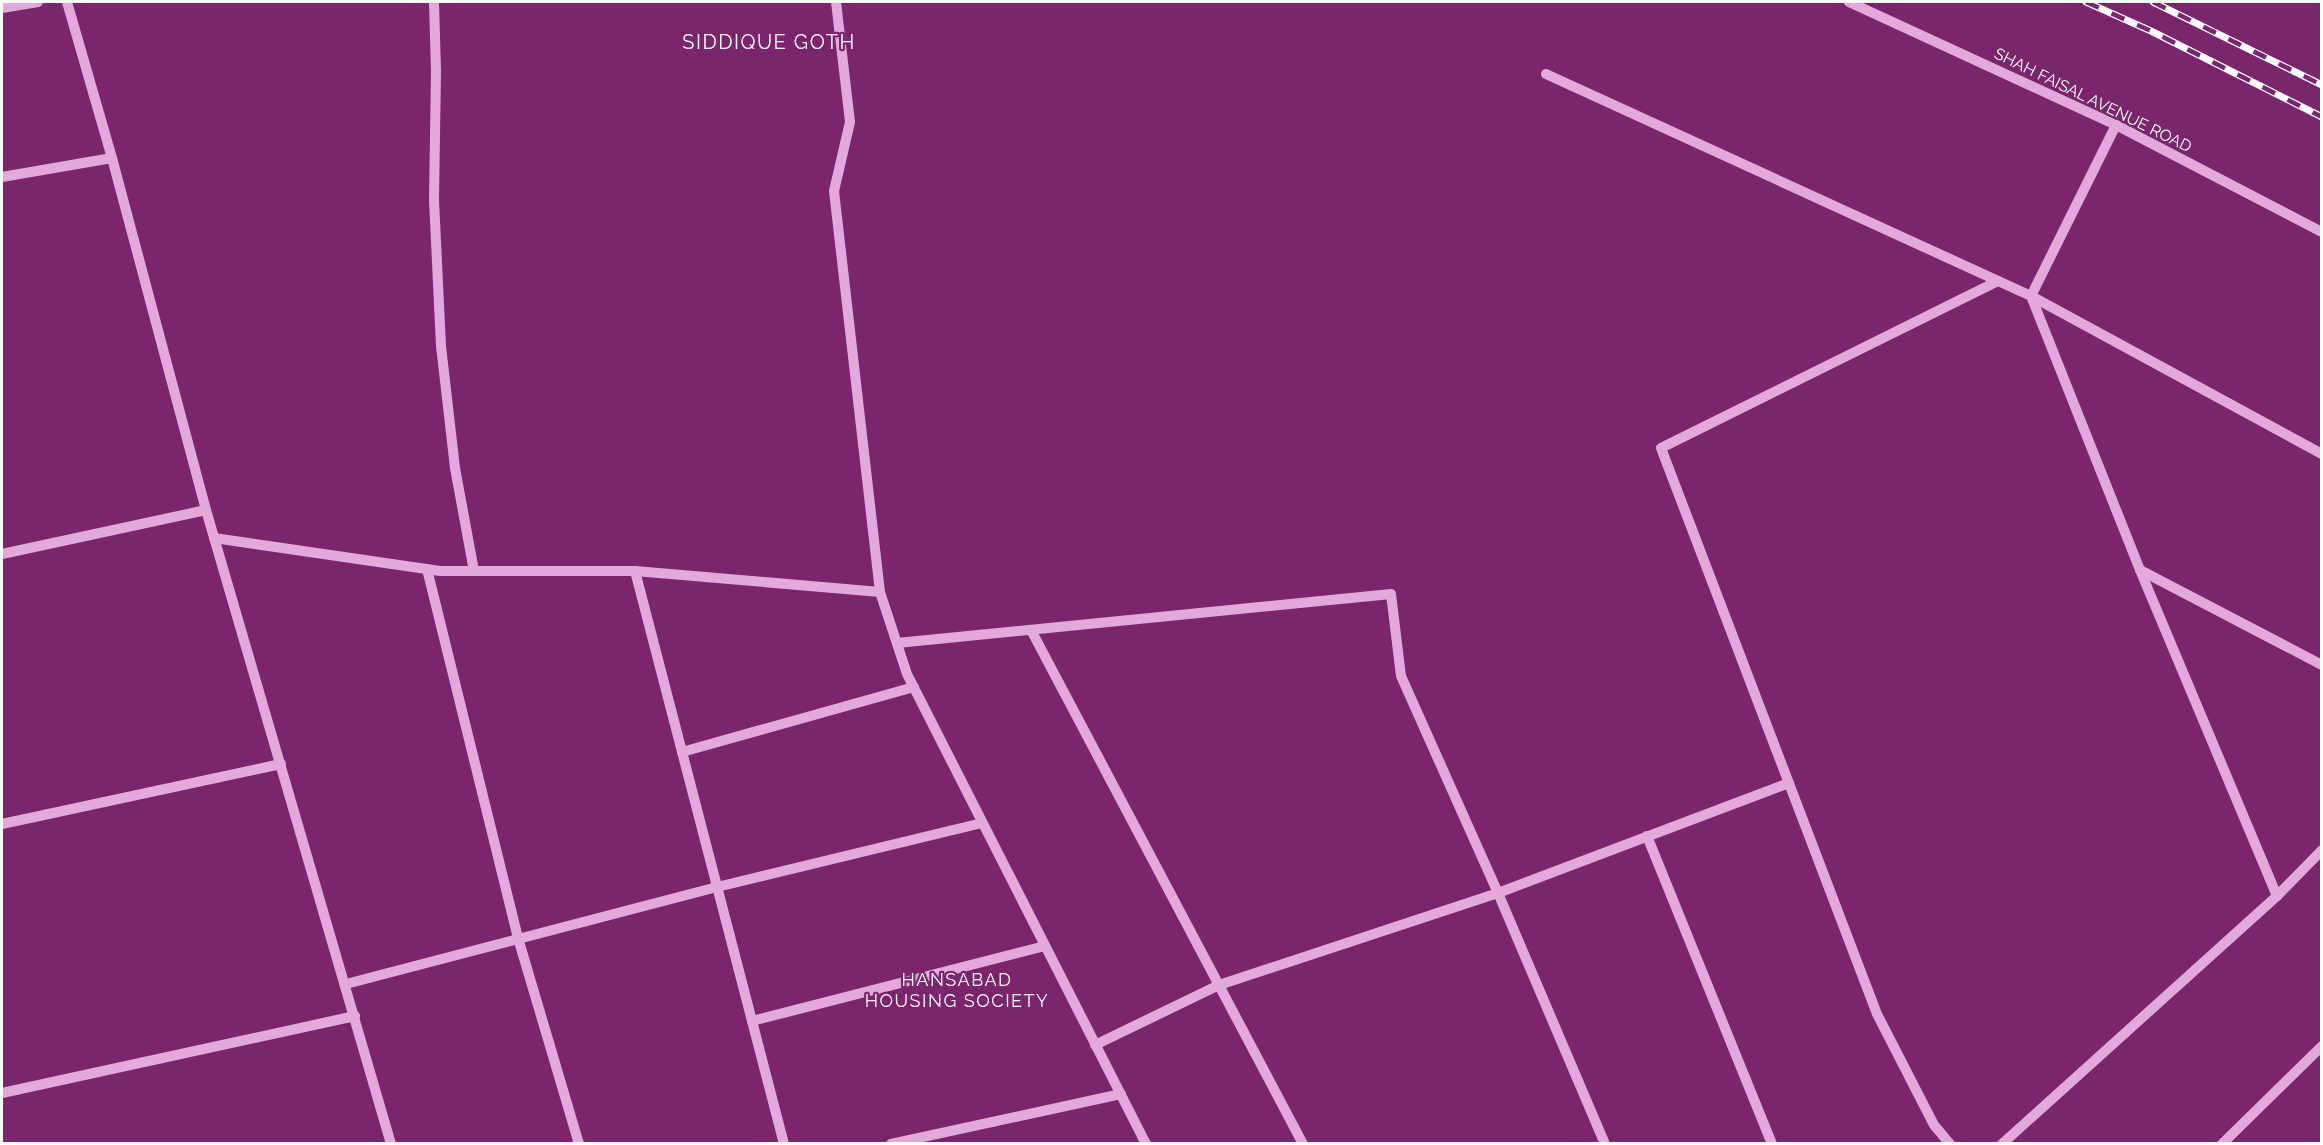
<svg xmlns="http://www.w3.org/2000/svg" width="2323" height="1145" viewBox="0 0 2323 1145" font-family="Raleway,sans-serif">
<rect width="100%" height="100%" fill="#7a256c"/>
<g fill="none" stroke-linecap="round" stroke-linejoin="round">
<g stroke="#e4a9db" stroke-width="10">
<path d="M67,2L112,158L206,510L391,1144"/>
<path d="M434,2L436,71L434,200L441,346L455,468L474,571"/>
<path d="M836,2L850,122L834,191L880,592L907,674L1146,1144"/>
<path d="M1849,2L2116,125L2322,232"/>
<path d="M2,8L38,2"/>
<path d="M1546,74L2031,296L2322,454"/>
<path d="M2116,125L2031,296L2140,570L2277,896"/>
<path d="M2,177L112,158"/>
<path d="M214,538L440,571H635L880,592"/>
<path d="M2,554L206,510"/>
<path d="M427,569L518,938L579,1144"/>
<path d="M2140,570L2322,665"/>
<path d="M635,571L784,1144"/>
<path d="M1031,630L1303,1144"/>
<path d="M897,643L1391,594L1401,676L1498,893L1605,1144"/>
<path d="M682,752L914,687"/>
<path d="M2,824L281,764"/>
<path d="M1647,836L1772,1144"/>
<path d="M346,984L717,887L982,823"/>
<path d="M752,1021L1045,946"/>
<path d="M1095,1045L1219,985L1498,893L1789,783"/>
<path d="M2,1093L355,1016"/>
<path d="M891,1144L1121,1094"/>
<path d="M1950,1144L1934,1125L1877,1014L1661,448L1998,281"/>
<path d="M2002,1144L2277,896L2322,850"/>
<path d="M2222,1144L2322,1046"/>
</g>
<g stroke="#fff" stroke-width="7">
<g id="rail">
<path d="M2086,2L2151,31L2322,117"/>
<path d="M2153,2L2322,85"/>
</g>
</g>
<use href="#rail" stroke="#7a256c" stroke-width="4.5" stroke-dasharray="14" stroke-linecap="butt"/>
</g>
<g text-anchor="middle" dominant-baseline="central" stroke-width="4.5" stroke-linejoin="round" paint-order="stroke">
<g font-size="16" fill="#fff" stroke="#7a256c">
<text transform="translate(2093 100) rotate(26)">SHAH FAISAL AVENUE ROAD</text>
</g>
<g font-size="18" letter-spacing="1.5" fill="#fff" stroke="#7a256c">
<text x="957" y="979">HANSABAD<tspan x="957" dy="21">HOUSING SOCIETY</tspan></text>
</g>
<g font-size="20" letter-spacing="1.5" fill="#fff" stroke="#7a256c">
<text x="769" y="42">SIDDIQUE GOTH</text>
</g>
</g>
<rect width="2323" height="1145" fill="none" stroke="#ffffff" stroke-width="6"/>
</svg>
